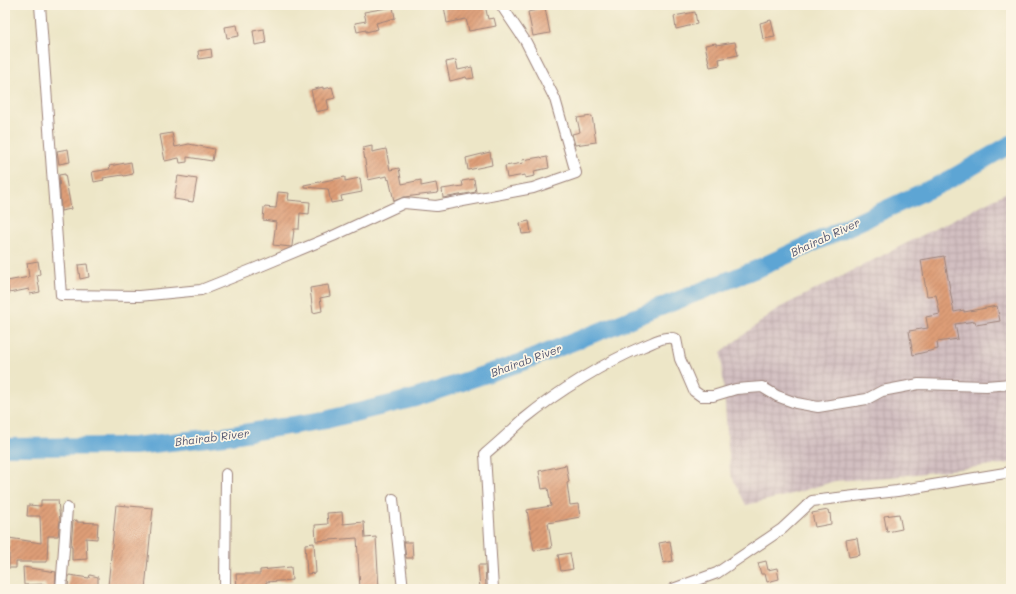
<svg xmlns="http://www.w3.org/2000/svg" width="1016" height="594" viewBox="0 0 1016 594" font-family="Mali,sans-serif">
<defs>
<pattern id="industrial-grid" width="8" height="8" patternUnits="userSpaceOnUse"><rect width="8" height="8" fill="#d2bfc1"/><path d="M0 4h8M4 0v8" fill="none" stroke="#b6a4a6"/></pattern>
<pattern id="building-hatch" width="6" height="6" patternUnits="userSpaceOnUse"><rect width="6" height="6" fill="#de9e77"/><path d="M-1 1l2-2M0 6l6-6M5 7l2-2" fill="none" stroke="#b68062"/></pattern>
</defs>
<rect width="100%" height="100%" fill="#fcf5e5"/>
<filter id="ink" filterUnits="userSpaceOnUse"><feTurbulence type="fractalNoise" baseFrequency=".025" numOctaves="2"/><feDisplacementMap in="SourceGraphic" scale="8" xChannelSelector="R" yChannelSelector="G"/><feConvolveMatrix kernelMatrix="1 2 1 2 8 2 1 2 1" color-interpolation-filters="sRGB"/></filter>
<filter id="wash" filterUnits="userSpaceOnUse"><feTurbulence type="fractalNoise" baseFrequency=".012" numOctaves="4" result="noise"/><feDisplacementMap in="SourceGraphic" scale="16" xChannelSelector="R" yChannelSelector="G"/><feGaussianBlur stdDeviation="0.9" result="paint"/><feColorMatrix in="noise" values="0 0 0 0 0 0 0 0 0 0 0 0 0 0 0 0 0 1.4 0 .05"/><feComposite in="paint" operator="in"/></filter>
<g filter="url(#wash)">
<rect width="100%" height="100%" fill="#ede6c7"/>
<path fill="url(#industrial-grid)" d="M1011,190V463L890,477L835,481L785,496L746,505L730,473L721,352L779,308Z"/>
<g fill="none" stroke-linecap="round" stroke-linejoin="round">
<path stroke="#5da5d4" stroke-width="18" d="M5,447L134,446L225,436L325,420L415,398L525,361L759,268L947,181L1011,144"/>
</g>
<g id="blocks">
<g fill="url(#building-hatch)">
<path d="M451,5H485L488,19L494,18L496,26L469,31L466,19L447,23L444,6Z"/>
<path d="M393,7L395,18L376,23L378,29L366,32V30L357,32L355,23L366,21L364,12Z"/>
<path d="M545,8L550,33L533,36L528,12Z"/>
<path d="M695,12L697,24L676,29L674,16Z"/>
<path d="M771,20L775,37L763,39L760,23Z"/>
<path d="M237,25L239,36L227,38L225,27Z"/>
<path d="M264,29L266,43L255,45L253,31Z"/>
<path d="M735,42L738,55L719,59L720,65L710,67L705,45L716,43V45Z"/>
<path d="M211,49L212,57L199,59L198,51Z"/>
<path d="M456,60L458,70L472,67L474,78L467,79L466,77L450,81L446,62Z"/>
<path d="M323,87V89L332,87L335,98L327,100L329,109L316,112L311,90Z"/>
<path d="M592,116L596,142L575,145L572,134L580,132L577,118Z"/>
<path d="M172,133L175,147L189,144L214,149L212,161L187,157V162L180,163L179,158L165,161L160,135Z"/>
<path d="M372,146V152L386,149L390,170L399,168L402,184L421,180V186L436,183L438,193L404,197L394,201L389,179L388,180L387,176L368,180L363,148Z"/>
<path d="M68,149L70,162L59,164L57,151Z"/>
<path d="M490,152L492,165L468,170L466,158Z"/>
<path d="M541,157L542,158L547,157L549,168L534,171L535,176L525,178V175L507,178L505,166L523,163L522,160Z"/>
<path d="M131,162L133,174L124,176L123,175L103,178L104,180L94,182L92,172L110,169L109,166Z"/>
<path d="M65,174L71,209L61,211L59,175Z"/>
<path d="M178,176L197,179L193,202L174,199Z"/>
<path d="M345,177V181L360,178L362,192L341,196L342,201L331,203L328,189L304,187V185Z"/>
<path d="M474,179L476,192L443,198L442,189L463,186L462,181Z"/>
<path d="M278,192L289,193L288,200L310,202L309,214L300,213L299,229H294L292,246L291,247L273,245L276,222L263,220L264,207L276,208Z"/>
<path d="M529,221L531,233L522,234L520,223Z"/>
<path d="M944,256L954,312L964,310V312L997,306L1000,321L976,325L975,321L955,324L958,339L937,342L938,349L913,355L909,331L928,328L926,317L940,314L936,295L927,296L921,260Z"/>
<path d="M38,261L40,274L37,275L40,292L30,294L29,289L9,293L7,281L29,277L27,263Z"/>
<path d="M87,264L89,277L80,279L78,265Z"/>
<path d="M328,285L330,296L320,298L322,311L313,313L310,288Z"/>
<path d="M566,465L569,482L567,483L570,505L578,504L580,517L548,523L552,548L534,551L527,510L551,506L548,488L542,489L539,471Z"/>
<path d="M41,500H58L60,521L58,536H48L47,562H16V568H9V538L41,543L40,516H27L28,505L41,506Z"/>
<path d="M116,505L153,508L145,589L108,586Z"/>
<path d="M828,510L829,514L830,513L831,524L815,527L812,513Z"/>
<path d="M342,512L343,524L364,522L365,538L376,537L379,589H360L357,538L316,541L315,525L328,524L327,513Z"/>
<path d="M899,514L902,529L887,532L884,516Z"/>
<path d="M77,520V522L98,523L97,539L86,538L87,559L72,560V546H71L73,521Z"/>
<path d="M857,538L860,555L849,557L846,540Z"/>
<path d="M670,541L673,561L663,563L659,543Z"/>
<path d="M404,542H412L413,558H406Z"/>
<path d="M314,543L316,573L307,574L305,544Z"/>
<path d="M570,553L573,569L561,571L558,555Z"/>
<path d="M766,561L768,570L777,568L779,579L767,582L765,574H761L758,563Z"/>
<path d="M478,565H485L486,589H480Z"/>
<path d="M23,567L56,572L55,589H46L45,584L24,585Z"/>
<path d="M291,567L292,580L266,582V589H237L236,574H260V570Z"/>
<path d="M69,575L89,578L90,575L98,577V589L85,586L84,589H68Z"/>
</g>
</g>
</g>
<g filter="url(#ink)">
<use href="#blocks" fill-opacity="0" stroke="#9c8279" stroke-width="1"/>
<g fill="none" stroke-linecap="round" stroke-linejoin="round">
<g stroke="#9c8279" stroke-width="12">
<g id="minor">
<path d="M40,5L61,295L139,296L201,290L256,268L333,236L404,203L436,206L533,188L576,173L555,99L526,42L501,5"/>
<path d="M393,499L403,589"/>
<path d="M61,589L67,508"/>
<path d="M225,589L226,474"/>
<path d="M493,589L485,454C498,443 511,431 524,419C557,392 605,362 644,346C655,342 665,335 676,339L680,359L685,370L694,391L701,396H713L736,389L762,387L777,396L796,403L818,407L867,399L882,391L919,384L986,386L1011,384"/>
<path d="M673,589L717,573L782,529L812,501L897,491L1011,472"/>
</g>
</g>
<use href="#minor" stroke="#fff" stroke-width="10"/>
</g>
</g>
<g text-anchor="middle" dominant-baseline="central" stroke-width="3.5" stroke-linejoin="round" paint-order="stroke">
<g font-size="11" font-style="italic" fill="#52556f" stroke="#fcf5e5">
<text transform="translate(825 237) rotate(-25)">Bhairab River</text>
<text transform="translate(526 360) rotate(-20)">Bhairab River</text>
<text transform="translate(212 437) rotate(-7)">Bhairab River</text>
</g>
</g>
<rect width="1016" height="594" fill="none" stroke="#fcf5e5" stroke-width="20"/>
</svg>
